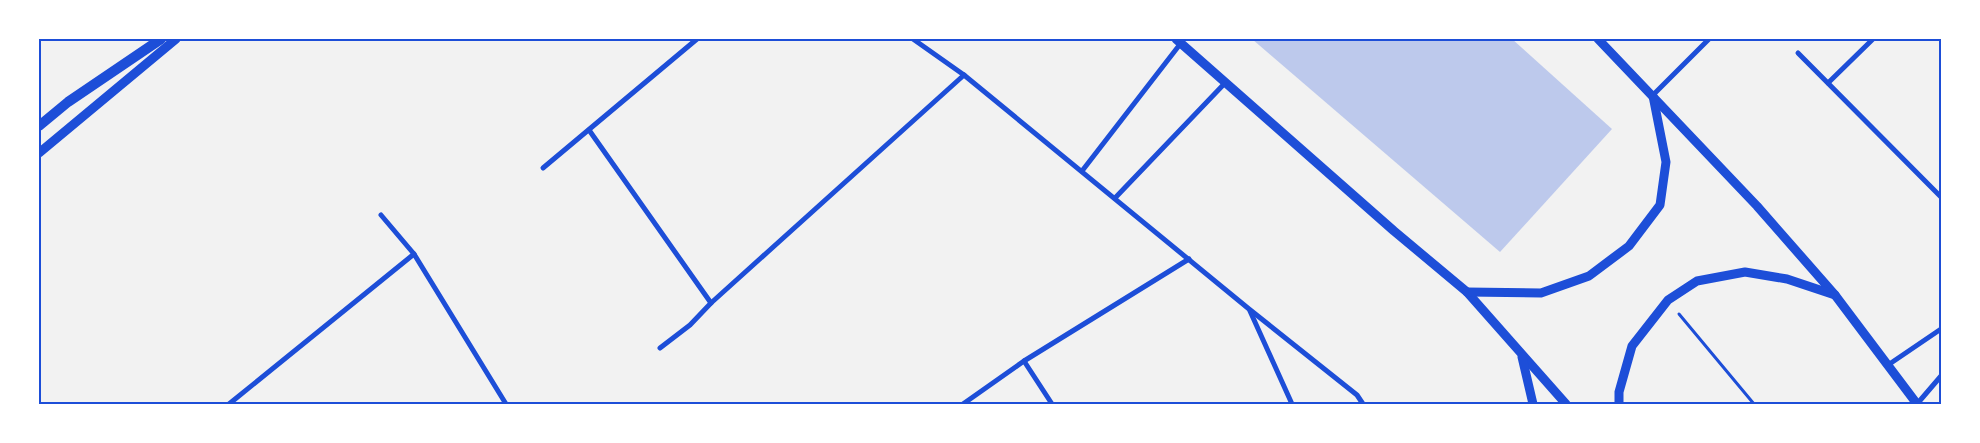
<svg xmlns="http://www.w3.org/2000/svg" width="1980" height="443" viewBox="0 0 1980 443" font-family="Cabin,sans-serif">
<rect width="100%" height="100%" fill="#f2f2f2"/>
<path fill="#bdc9ec" d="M1252,39H1512L1612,129L1500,252Z"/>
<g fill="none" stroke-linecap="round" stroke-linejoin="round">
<path stroke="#1d4ed8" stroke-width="3" d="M1679,314L1754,404"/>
<g stroke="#1d4ed8" stroke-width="5">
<path d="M913,39L964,75L1249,309L1357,395L1363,404"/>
<path d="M1798,53L1941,197"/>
<path d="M1828,83L1873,39"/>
<path d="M1653,95L1709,39"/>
<path d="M589,130L711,303"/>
<path d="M543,168L697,39"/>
<path d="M1082,171L1181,43"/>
<path d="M1115,198L1226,82"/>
<path d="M381,215L414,254L506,404"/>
<path d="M1250,311L1292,404"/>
<path d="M660,348L690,325L711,303L964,75"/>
<path d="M1024,361L1052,404"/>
<path d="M1888,365L1941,329"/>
<path d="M229,404L414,254"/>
<path d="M963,404L1024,361L1189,259"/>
<path d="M1917,404L1941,376"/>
</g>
<g stroke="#1d4ed8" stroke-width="9">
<path d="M1176,39L1394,231L1467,292L1566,404"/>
<path d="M1598,39L1757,206L1835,295L1917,404"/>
<path d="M39,153L176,39"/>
<path d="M1467,292L1541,293L1589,276L1629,246L1660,205L1666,162L1653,96"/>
<path d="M1522,357L1533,404"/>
<path d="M1619,404V392L1632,346L1668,300L1697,281L1745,272L1787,279L1835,295"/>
</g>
<path stroke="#1d4ed8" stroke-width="10" d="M39,126L68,102L161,39"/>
</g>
<rect width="1980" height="443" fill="none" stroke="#ffffff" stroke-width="80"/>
<rect x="40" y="40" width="1900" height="363" fill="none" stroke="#1d4ed8" stroke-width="2"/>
</svg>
